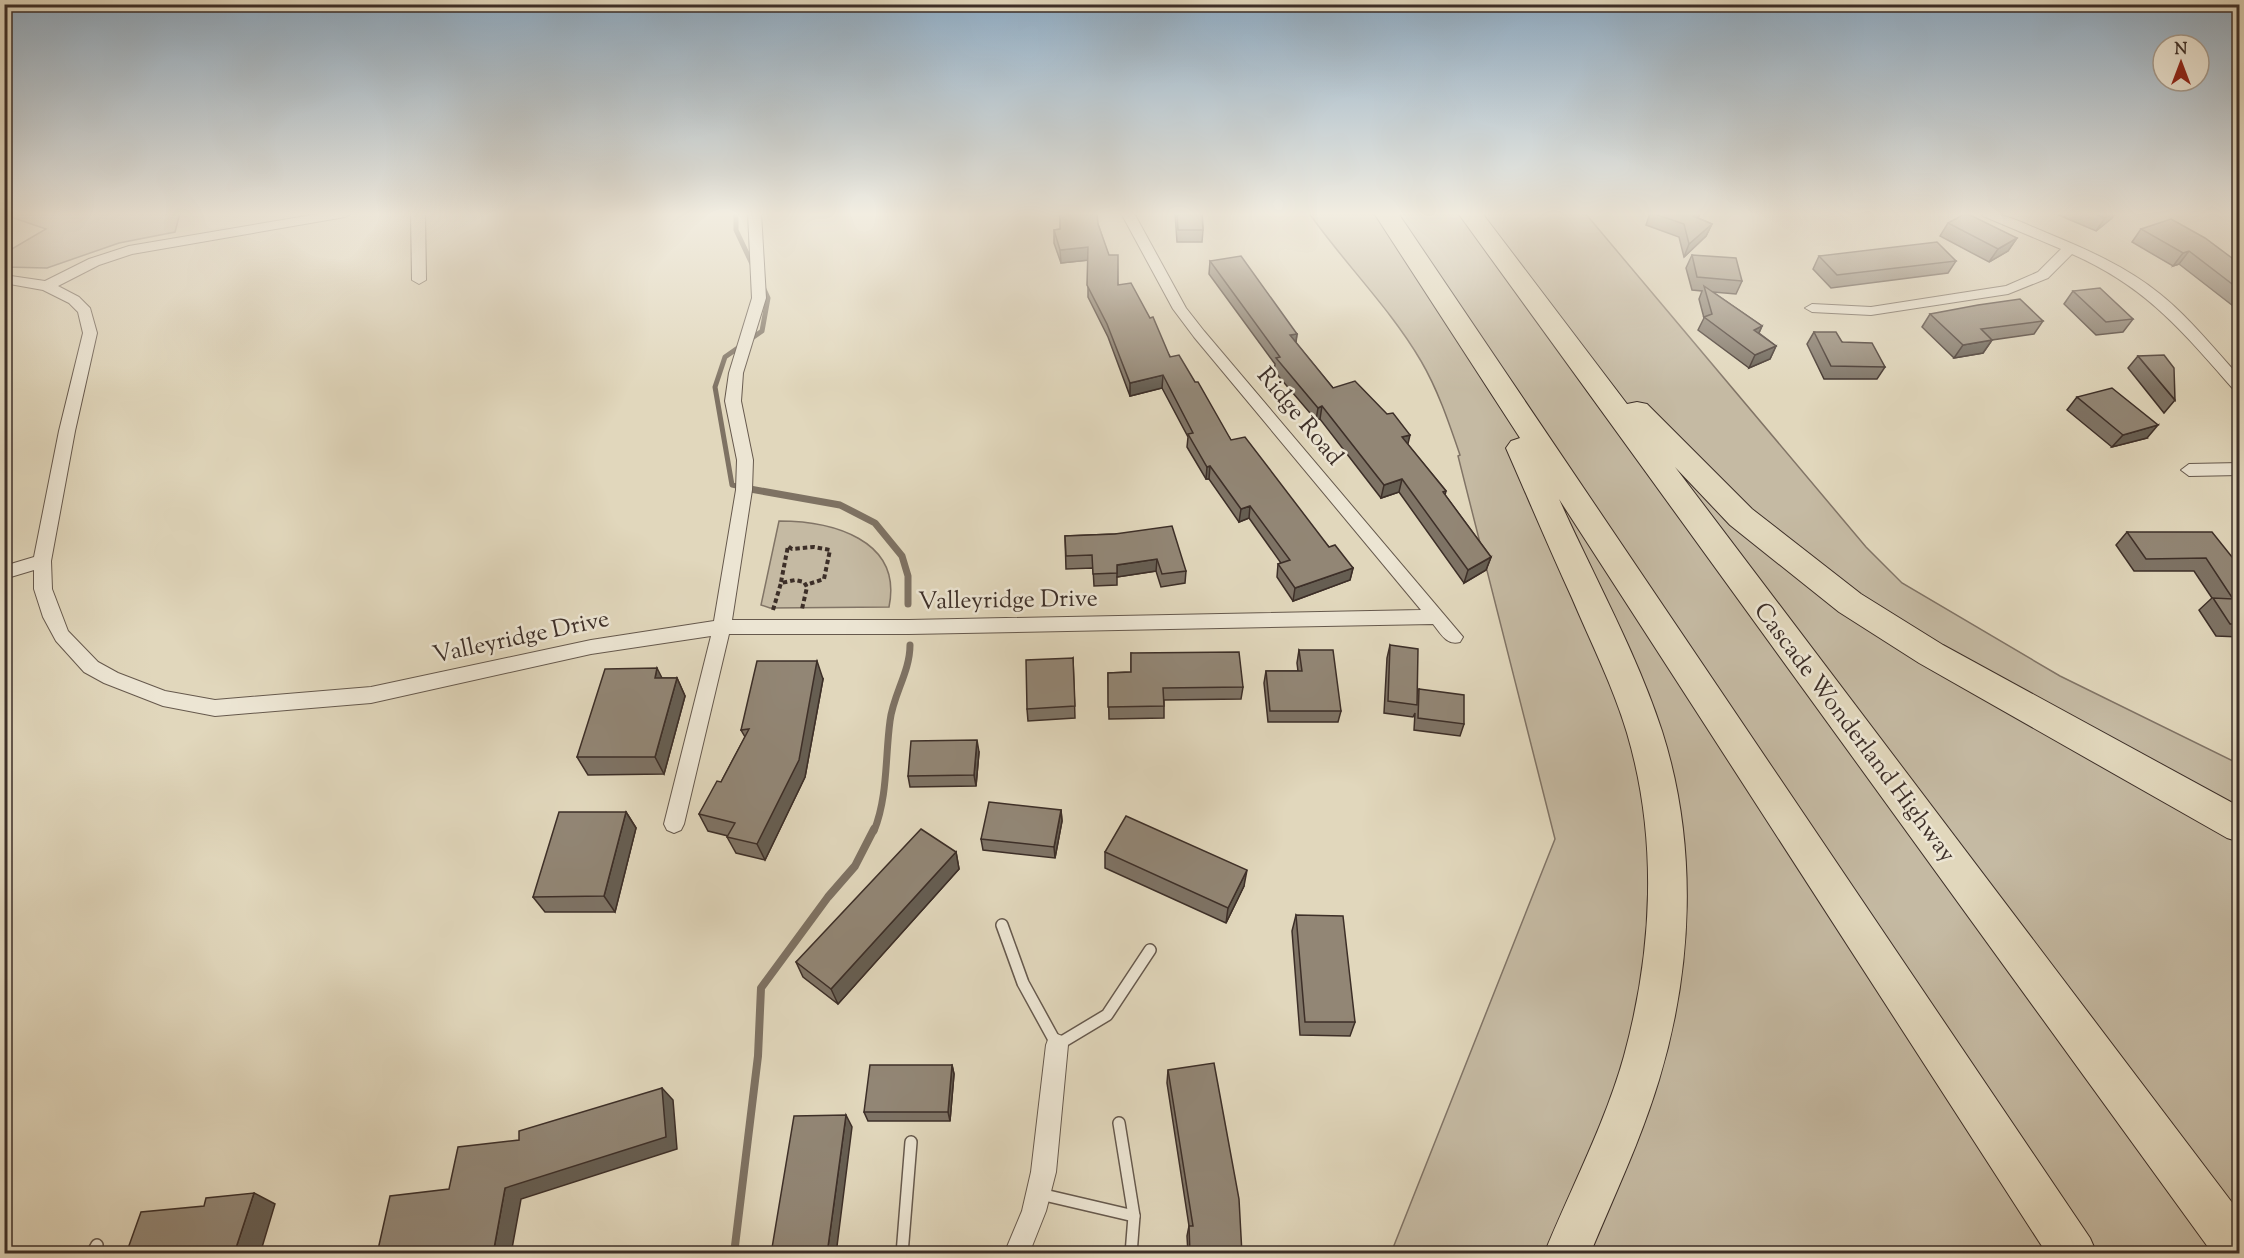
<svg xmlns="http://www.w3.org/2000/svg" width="2244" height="1258" viewBox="0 0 2244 1258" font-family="'Sorts Mill Goudy',serif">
<rect width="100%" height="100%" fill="#e1d7bc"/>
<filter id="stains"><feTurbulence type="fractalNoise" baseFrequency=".00333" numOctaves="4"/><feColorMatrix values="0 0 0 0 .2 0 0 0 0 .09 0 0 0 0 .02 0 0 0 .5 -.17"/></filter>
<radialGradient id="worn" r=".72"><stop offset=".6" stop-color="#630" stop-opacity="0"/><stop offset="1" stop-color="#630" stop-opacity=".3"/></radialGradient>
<g fill="#c5baa3" stroke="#817466" stroke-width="1.5">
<path d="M5,213H180L175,232L119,243L47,268L5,267V253L46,229L5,215Z"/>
<path d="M1309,213H1585L1866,547L1902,583L2060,676L2239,764V1253H1391L1555,839L1458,456L1460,455C1449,423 1438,390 1421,361C1390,308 1344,263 1309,213Z"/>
<path d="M779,521C831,521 903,539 889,607L770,608L761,605Z"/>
</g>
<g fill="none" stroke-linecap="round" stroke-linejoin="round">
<g stroke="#7e7263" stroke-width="5">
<path d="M736,213V230L753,266"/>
<path d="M746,488L732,485L715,387L725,357L762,331L768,298L763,287"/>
</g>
<g stroke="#7e7263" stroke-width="7">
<path d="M739,487L840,505L875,523L902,556L908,576V604"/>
<path d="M874,831C888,796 885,758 890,721C893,695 910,672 910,645"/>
</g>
<path stroke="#7e7263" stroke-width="8" d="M734,1254L758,1056L761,988L828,897L855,866L874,829"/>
<g stroke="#66594d" stroke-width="14">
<g id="service">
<path d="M1002,925L1023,983L1057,1045L1107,1015L1150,950"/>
<path d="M1119,1123L1134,1216L1131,1254"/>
<path d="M1040,1194L1134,1216"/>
<path d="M92,1254L97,1245"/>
<path d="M902,1254L911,1142"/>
</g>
</g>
<g stroke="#66594d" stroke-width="2">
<g id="minor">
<path d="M324,213H352L345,217L132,254L99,265L58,286L79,297L90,308L97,333L75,431L51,561L52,589L68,631L98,662L118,673L165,691L215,700L371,687L591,640L714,621L736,490L737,460L725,401L729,373L752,298L748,213H761L766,298L743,373L741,401L753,460L752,490L732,620H909L1421,610L1194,337L1173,309L1121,213H1134L1186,308L1204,331L1463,637L1460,642C1447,646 1441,634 1433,624L909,634H729L684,824L681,830L674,833L667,830L664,824L711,636L591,654L371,703L215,716L163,706L104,683L84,672L56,641L43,617L34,589V570L4,579V566L34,557L59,431L83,333L78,312L69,303L43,290L4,283V275L45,281L89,259L129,246Z"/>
<path d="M411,213H425L426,280L419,284L412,280Z"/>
<path d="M1982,213C2005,213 2025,224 2047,233C2086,249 2127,267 2160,294C2190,318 2214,349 2240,377V392L2235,391C2182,331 2147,287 2072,254L2048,278L2008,294L1871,315L1812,312L1805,308L1812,304L1871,307L2006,286L2038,272L2061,249L1983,216Z"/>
<path d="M2240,463V475L2189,476L2181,470L2189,464Z"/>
<path d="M1057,1034L1065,1037L1068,1045L1056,1172L1046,1211L1029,1254H1004L1022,1211L1031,1172L1046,1045L1049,1037Z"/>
</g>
</g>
<g stroke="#3d2f28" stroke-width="2">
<g id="motorway">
<path d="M1374,213H1398L2090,1238L2097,1254H2047L1559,499C1593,575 1636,651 1662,731C1698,844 1693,968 1659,1080C1641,1140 1614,1196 1590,1254H1544C1571,1188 1605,1124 1624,1056C1653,950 1658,838 1627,733C1613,686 1591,643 1572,598C1549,548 1528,498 1506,448L1511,441L1520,438Z"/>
<path d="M1458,213H1482L1627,404L1637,402L1647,404L1752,509L1861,594L1943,645L2240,807V842L2227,838L1919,663L1839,612L1730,525L1675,467L2240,1213V1254H2213Z"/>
</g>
</g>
<g stroke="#3d2f28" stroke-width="4" stroke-dasharray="4.5 3" stroke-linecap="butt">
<path d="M781,582L788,546L792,549L814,547L830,550L824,579L806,585"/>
<path d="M773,610L781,583L795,580L804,582L807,587L802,609"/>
</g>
<use href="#service" stroke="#ece5d3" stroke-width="11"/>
<use href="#minor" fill="#ece5d3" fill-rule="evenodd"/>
<use href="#motorway" fill="#e1d7bc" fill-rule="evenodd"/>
</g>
<g fill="#7e7365" stroke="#3d2f28" stroke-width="1.5">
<path d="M1175,213H1202L1203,230L1202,242H1177Z"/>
<path d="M1650,213H1700L1698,218L1712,224L1706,236L1684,257L1679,237L1646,225Z"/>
<path d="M2054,213H2116L2112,218L2096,231Z"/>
<path d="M2237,213H2240V217L2235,215Z"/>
<path d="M1948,223L2017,238L2008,251L1989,262L1940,236Z"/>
<path d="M1098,224L1118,285L1231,440L1329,547L1353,568L1350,580L1293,601L1277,577L1278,564L1281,563L1249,518L1239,522L1209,479H1206L1187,447L1188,437L1162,388L1130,396L1108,337L1088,297V260L1061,263L1054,243V230Z"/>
<path d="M2141,229L2240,264V305L2237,309L2179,264L2173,266L2132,242Z"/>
<path d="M1692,255L1742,281L1736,294L1713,292L1762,326L1759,333L1776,346L1770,359L1749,368L1698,330L1704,318L1699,299L1702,291L1692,290L1686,268Z"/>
<path d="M1819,256L1956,261L1948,273L1831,288L1813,269Z"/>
<path d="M1210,261L1297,334L1296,343L1333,388L1408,445L1446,491L1445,495L1491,557L1486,570L1464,583L1399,492L1381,498L1320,419L1316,420L1274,371L1275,364L1209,274Z"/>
<path d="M2073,291L2133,319L2123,332L2096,335L2064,304Z"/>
<path d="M1930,314L2043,321L2034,334L1992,340L1983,353L1954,358L1922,327Z"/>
<path d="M1814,332L1842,342L1885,367L1877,379H1824L1807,344Z"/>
<path d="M2138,356L2175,400L2164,413L2128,368Z"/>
<path d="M2077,397L2147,438L2112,447L2067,410Z"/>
<path d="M2127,532L2240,567V637L2216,636L2199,610L2212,598L2194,571H2134L2116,545Z"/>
<path d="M1115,534L1186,571L1185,583L1161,587L1156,571L1117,577V585L1094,586L1093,568L1066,569L1065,536Z"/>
<path d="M1390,645L1417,693L1419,689L1464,724L1460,736L1414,730L1415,713L1413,717L1384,713L1387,658Z"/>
<path d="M1299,650L1341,711L1338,722H1268L1264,683L1266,671H1298L1297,663Z"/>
<path d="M1131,653L1243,687L1241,699L1164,700V718L1109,719L1108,673L1131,672Z"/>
<path d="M1073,658L1075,718L1028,721L1027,709Z"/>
<path d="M662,678H677L685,696L664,774L588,775L577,757Z"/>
<path d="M823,679L805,777L765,860L736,853L727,837L728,836L708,831L699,814L721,782L745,737L741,730Z"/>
<path d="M979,752L976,786L910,787L908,776Z"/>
<path d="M1061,810L1062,821L1055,858L983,850L981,839Z"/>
<path d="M626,812L636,828L615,912H545L533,897Z"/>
<path d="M956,852L959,869L838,1004L803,977L796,962Z"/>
<path d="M1105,852L1244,886L1226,923L1105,868Z"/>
<path d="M1296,915L1355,1022L1350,1036L1300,1035L1292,931Z"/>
<path d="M952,1065L954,1074L950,1121H868L864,1112Z"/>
<path d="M1168,1070L1242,1254H1188L1187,1236L1189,1226L1167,1083Z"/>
</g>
<g fill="#665e52" stroke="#3d2f28" stroke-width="1.5">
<path d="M1697,213H1700L1697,221L1693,216Z"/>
<path d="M2112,213H2116L2112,218L2096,231L2105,218Z"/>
<path d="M1712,224L1706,236L1684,257L1689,244Z"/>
<path d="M2017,238L2008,251L1989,262L1998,249Z"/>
<path d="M1088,247L1089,260L1061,263L1060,250Z"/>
<path d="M2189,251L2179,264L2173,266L2183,253Z"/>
<path d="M1762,326L1756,339L1754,330Z"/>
<path d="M1297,334L1295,347L1290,335Z"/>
<path d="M1992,340L1983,353L1954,358L1963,345Z"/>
<path d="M1776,346L1770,359L1749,368L1755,355Z"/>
<path d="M1163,375L1162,388L1130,396V383Z"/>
<path d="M1322,406L1320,419L1316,420L1318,408Z"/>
<path d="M2158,425L2147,438L2112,447L2123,435Z"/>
<path d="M1410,435L1407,448L1402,437Z"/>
<path d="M1210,466L1209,479H1206L1207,467Z"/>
<path d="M1402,479L1399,492L1381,498L1384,485Z"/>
<path d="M1250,506L1249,518L1239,522L1241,509Z"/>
<path d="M1491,557L1486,570L1464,583L1468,570Z"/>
<path d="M1157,559L1156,571L1117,577V565Z"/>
<path d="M1353,568L1350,580L1293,601L1295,588Z"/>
<path d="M817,661L823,679L805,777L765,860L757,844Z"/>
<path d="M657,668L666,686L655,678Z"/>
<path d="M677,678L685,696L664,774L655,757Z"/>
<path d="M977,740L979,752L976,786L974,775Z"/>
<path d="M1061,810L1062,821L1055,858L1054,847Z"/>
<path d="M626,812L636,828L615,912L604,896Z"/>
<path d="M956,852L959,869L838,1004L831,989Z"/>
<path d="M1247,870L1244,886L1226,923L1228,908Z"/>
<path d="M952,1065L954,1074L950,1121L948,1112Z"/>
<path d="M662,1088L673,1100L677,1149L521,1199L511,1254H493L505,1188Z"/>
<path d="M846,1115L852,1127L836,1254H827Z"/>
<path d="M254,1193L275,1204L260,1254H234Z"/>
</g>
<g fill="#928675" stroke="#3d2f28" stroke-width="1.5">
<path d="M1060,213H1097L1098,224L1109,255H1118V285L1131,283L1150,318L1153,317L1170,357L1179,355L1195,382H1198L1231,440L1245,437L1329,547L1335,545L1353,568L1295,588L1278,564L1290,560L1250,506L1241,509L1210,466L1207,467L1188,434L1193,433L1163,375L1130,383L1107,324L1087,285L1088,247L1060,250L1054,230L1060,229Z"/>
<path d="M1177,213H1202L1203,230H1178Z"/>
<path d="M1652,213H1697L1693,216L1712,224L1689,244L1684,224Z"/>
<path d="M1966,213L2017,238L1998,249L1948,223Z"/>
<path d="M2092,213H2112L2105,218Z"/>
<path d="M2171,219L2205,238L2240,264V290L2189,251L2183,253L2141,229Z"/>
<path d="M1937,242L1956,261L1837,275L1819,256Z"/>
<path d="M1692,255L1736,258L1742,281L1697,277Z"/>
<path d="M1241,256L1297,334L1290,335L1333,388L1355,381L1387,414L1393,413L1410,435L1402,437L1446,491L1443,492L1491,557L1468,570L1402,479L1384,485L1322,406L1318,408L1276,358L1280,357L1210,261Z"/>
<path d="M1704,286L1762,326L1754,330L1776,346L1755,355L1704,317L1712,314Z"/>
<path d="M2100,288L2133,319L2106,322L2073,291Z"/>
<path d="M2020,299L2043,321L1981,329L1992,340L1963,345L1930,314L1978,305Z"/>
<path d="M1814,332H1836L1842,342L1872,343L1885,367L1831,366Z"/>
<path d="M2164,355L2174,368L2175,400L2138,356Z"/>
<path d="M2112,388L2158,425L2123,435L2077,397Z"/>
<path d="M1172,526L1186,571L1162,574L1157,559L1117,565V573L1093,574L1092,555L1066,556L1065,536L1115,534Z"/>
<path d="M2127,532H2212L2240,567V624H2230L2213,598L2233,599L2206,558L2146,559Z"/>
<path d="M1390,645L1418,649L1417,705L1388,701Z"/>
<path d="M1299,650H1333L1341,711H1270L1266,671H1302Z"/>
<path d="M1239,652L1243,687L1163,688L1164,706L1108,707V673L1131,672V653Z"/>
<path d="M1073,658L1075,706L1027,709L1026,660Z"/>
<path d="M757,661H817L799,760L757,844L727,837L735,823L699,814L717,781L721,782L749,729L741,730Z"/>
<path d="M657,668L655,678H677L655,757H577L605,669Z"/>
<path d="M1419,689L1464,695V724L1418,718Z"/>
<path d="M977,740L974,775L908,776L911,741Z"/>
<path d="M989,802L1061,810L1054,847L981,839Z"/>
<path d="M559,812H626L604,896L533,897Z"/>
<path d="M1126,816L1247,870L1228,908L1105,852Z"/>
<path d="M921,829L956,852L831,989L796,962Z"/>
<path d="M1296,915L1343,916L1355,1022H1305Z"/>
<path d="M1214,1063L1239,1199L1242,1254H1190L1189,1226H1193L1168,1070Z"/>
<path d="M870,1065H952L948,1112H864Z"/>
<path d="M662,1088L666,1137L505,1188L493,1254H377L390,1196L449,1189L458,1147L519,1140V1131Z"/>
<path d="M846,1115L827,1254H771L794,1116Z"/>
<path d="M254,1193L234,1254H126L141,1212L204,1206L206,1198Z"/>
</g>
<linearGradient id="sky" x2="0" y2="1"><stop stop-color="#8fabc2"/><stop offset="0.55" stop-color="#f2ede1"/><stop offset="1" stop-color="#f2ede1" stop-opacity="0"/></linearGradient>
<rect width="2244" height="389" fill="url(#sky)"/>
<g text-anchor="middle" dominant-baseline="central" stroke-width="5" stroke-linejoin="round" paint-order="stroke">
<g font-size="24" fill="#3d2f28" stroke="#ece5d3">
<text transform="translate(1299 417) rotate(50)">Ridge Road</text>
<text transform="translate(1008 601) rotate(-1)">Valleyridge Drive</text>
<text transform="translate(521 638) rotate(-12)">Valleyridge Drive</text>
<text transform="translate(1854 733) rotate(53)">Cascade Wonderland Highway</text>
</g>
</g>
<rect width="2244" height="1258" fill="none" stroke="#e1d7bc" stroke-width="24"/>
<rect x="6" y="6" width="2232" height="1246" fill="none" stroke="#3d2f28" stroke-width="3"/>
<rect x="12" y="12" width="2220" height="1234" fill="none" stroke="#3d2f28" stroke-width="1.5"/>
<g transform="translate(2181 63)"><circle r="28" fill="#ece5d3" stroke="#a69c8f" stroke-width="1.5"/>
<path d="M0-4.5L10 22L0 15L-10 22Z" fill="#8f2418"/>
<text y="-9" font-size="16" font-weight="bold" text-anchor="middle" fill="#3d2f28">N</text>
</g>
<rect width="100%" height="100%" filter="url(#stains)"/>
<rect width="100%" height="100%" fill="url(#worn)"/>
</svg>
